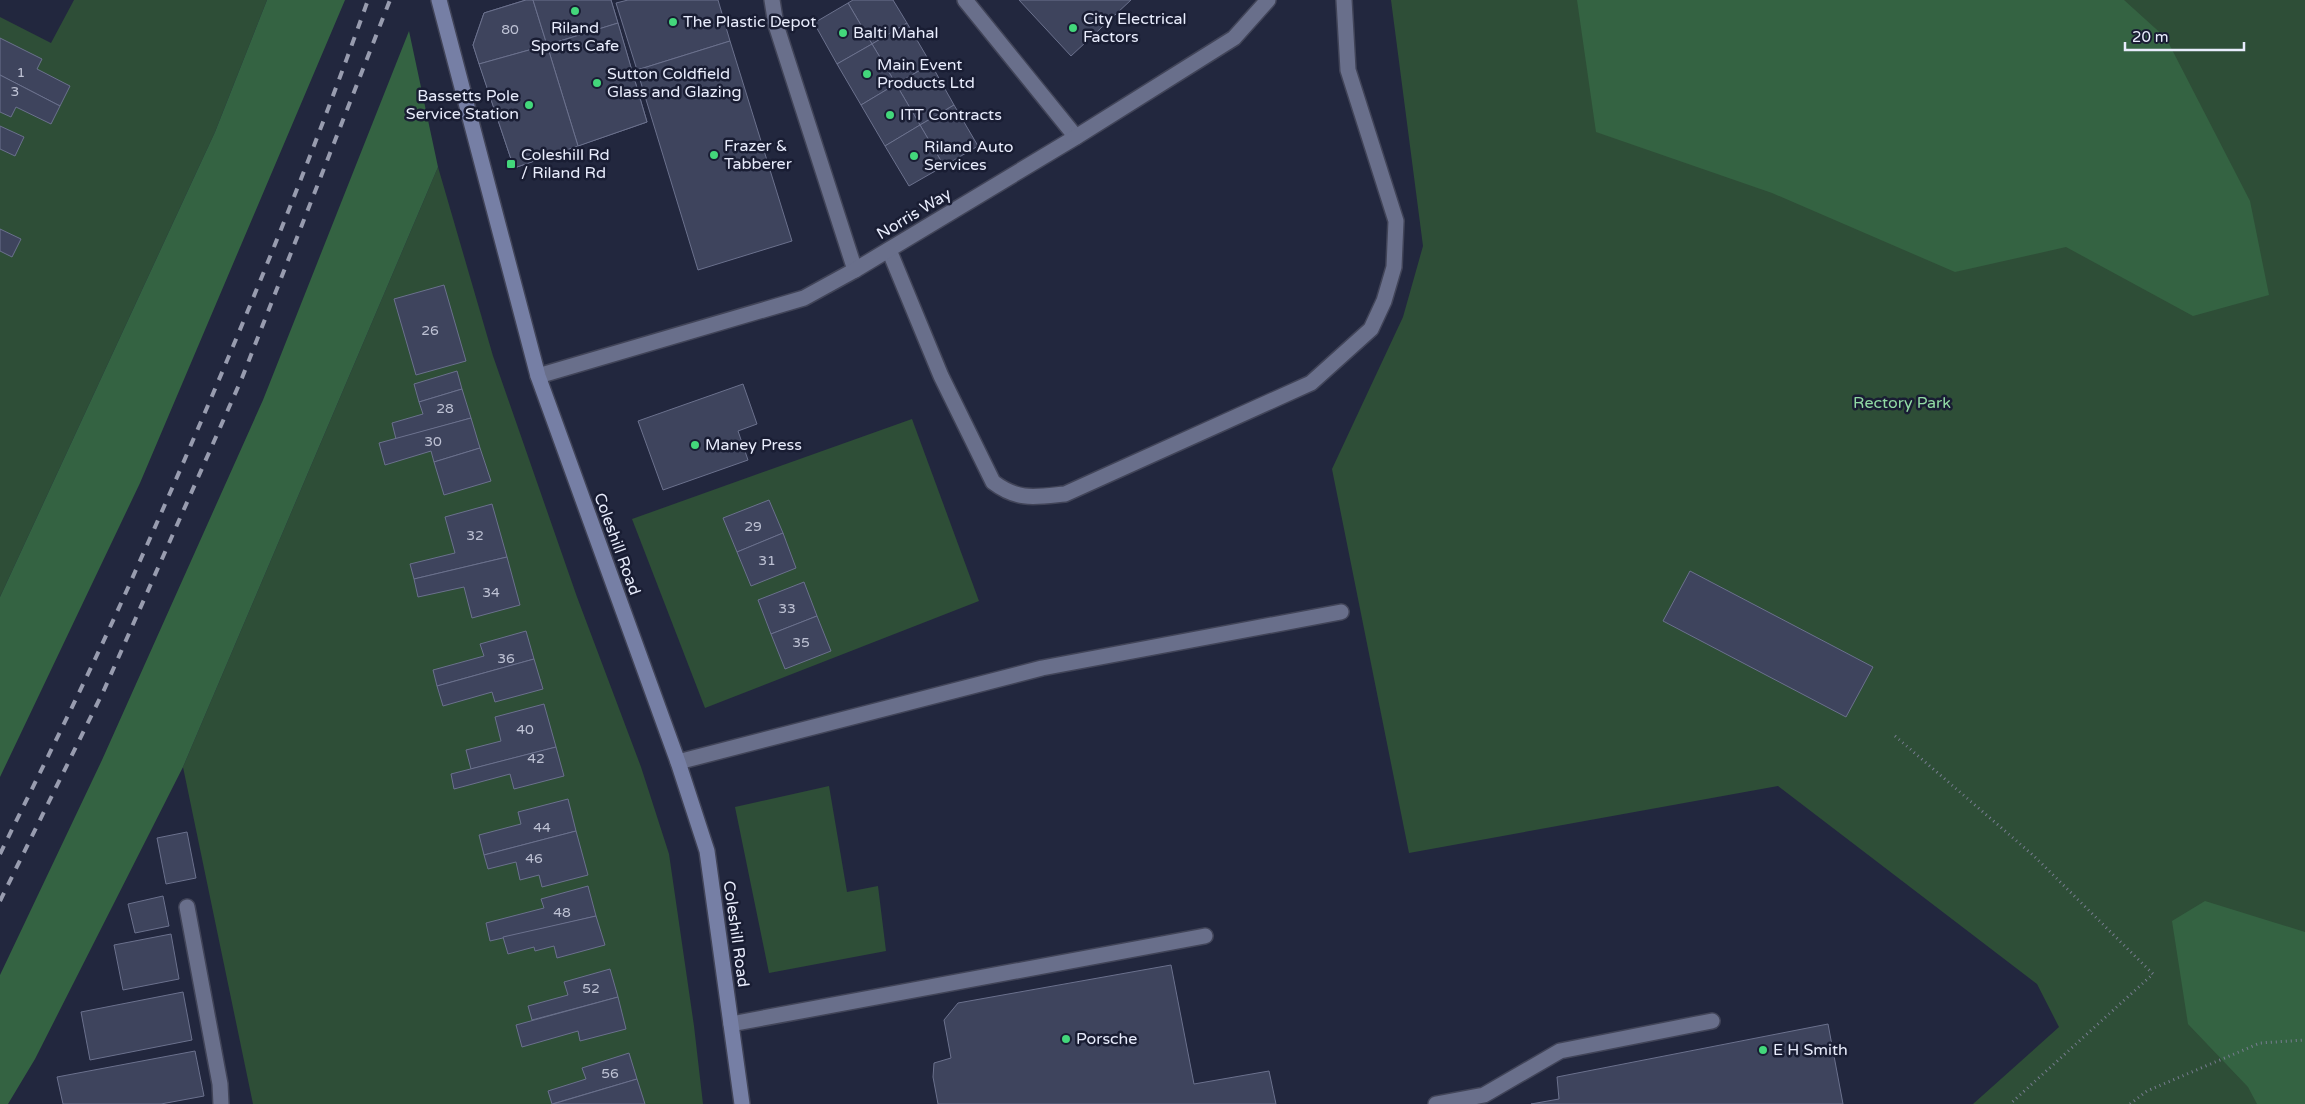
<svg xmlns="http://www.w3.org/2000/svg" width="2305" height="1104" viewBox="0 0 2305 1104" font-family="'Varela Round',sans-serif">
<rect width="100%" height="100%" fill="#22273e"/>
<g fill="#2e4e37">
<path d="M74,0H267L215,132L0,597V17L51,43Z"/>
<path d="M1391,0H2305V1104H1973L2059,1027L2037,984L1778,786L1409,853L1332,469L1403,317L1423,246Z"/>
<path d="M438,167L493,356L577,597L641,767L669,854L694,1026L703,1104H253L183,767Z"/>
<path d="M912,419L979,601L705,708L632,519Z"/>
<path d="M829,786L847,892L878,886L886,951L769,973L735,807Z"/>
</g>
<g fill="#346342">
<path d="M267,0H345L140,483L0,777V597L215,132Z"/>
<path d="M1577,0H2124L2166,38L2250,201L2269,295L2193,316L2066,247L1955,272L1772,193L1596,132Z"/>
<path d="M409,31L438,167L183,767L35,1059L8,1104H0V975L102,760L263,400Z"/>
<path d="M2205,901L2305,932V1104H2257L2248,1087L2188,1024L2172,921Z"/>
</g>
<g fill="#3e445d" stroke="#6b718d">
<path d="M526,0H611L647,122L514,168L473,45L484,13Z"/>
<path d="M526,0H533L547,45L479,64L473,45L484,13Z"/>
<path d="M533,0H611L618,23L547,45Z"/>
<path d="M628,0H718L730,41L637,70L616,3Z"/>
<path d="M853,0H893L907,23L872,44L848,3Z"/>
<path d="M1019,0H1131L1071,56Z"/>
<path d="M848,3L872,44L837,64L814,23Z"/>
<path d="M618,23L647,122L578,146L547,45Z"/>
<path d="M907,23L931,64L896,84L872,44Z"/>
<path d="M0,38L42,59L37,69L70,86L60,106L0,75Z"/>
<path d="M730,41L792,241L698,270L637,70Z"/>
<path d="M872,44L896,84L861,105L837,64Z"/>
<path d="M547,45L578,146L514,168L479,64Z"/>
<path d="M931,64L954,105L920,125L896,84Z"/>
<path d="M0,75L60,106L51,124L16,107L11,117L0,112Z"/>
<path d="M896,84L920,125L885,146L861,105Z"/>
<path d="M954,105L978,146L944,166L920,125Z"/>
<path d="M920,125L944,166L909,186L885,146Z"/>
<path d="M0,126L24,137L15,156L0,149Z"/>
<path d="M0,229L21,239L12,257L0,251Z"/>
<path d="M444,285L466,361L416,375L394,299Z"/>
<path d="M457,371L462,389L419,402L414,384Z"/>
<path d="M743,384L757,424L738,431L748,460L663,490L638,421Z"/>
<path d="M462,389L471,418L396,439L392,423L423,414L419,402Z"/>
<path d="M471,418L480,448L434,462L431,451L385,465L379,443Z"/>
<path d="M480,448L491,481L444,495L434,462Z"/>
<path d="M769,500L783,533L737,552L723,518Z"/>
<path d="M492,504L507,557L414,579L410,564L455,553L445,517Z"/>
<path d="M783,533L796,568L751,586L737,552Z"/>
<path d="M507,557L520,605L472,618L464,587L418,597L414,579Z"/>
<path d="M1690,571L1873,667L1846,717L1663,621Z"/>
<path d="M804,582L817,616L771,634L758,600Z"/>
<path d="M817,616L831,651L785,669L771,634Z"/>
<path d="M526,631L534,659L437,686L433,670L484,656L480,644Z"/>
<path d="M534,659L543,689L495,702L492,692L443,706L437,686Z"/>
<path d="M544,704L556,747L471,769L466,750L501,741L495,717Z"/>
<path d="M556,747L564,776L514,789L510,774L454,789L451,774Z"/>
<path d="M568,799L576,831L484,855L479,835L521,824L518,812Z"/>
<path d="M576,831L588,875L542,887L539,875L520,880L516,862L488,869L484,855Z"/>
<path d="M187,832L196,878L166,884L157,838Z"/>
<path d="M588,886L596,916L490,941L486,923L544,908L541,899Z"/>
<path d="M163,896L169,926L135,933L128,904Z"/>
<path d="M596,916L605,945L557,958L554,946L535,951L534,947L508,954L503,937Z"/>
<path d="M171,934L179,979L123,990L114,945Z"/>
<path d="M1171,965L1194,1084L1269,1071L1276,1104H938L933,1077L934,1063L951,1058L944,1020L958,1003Z"/>
<path d="M610,969L618,997L532,1020L528,1006L568,995L564,982Z"/>
<path d="M183,992L192,1040L90,1060L81,1012Z"/>
<path d="M618,997L626,1029L580,1041L578,1031L522,1047L516,1025Z"/>
<path d="M1828,1024L1843,1104H1531L1559,1099L1557,1077Z"/>
<path d="M195,1051L204,1096L161,1104H63L57,1077Z"/>
<path d="M629,1053L637,1079L552,1104L548,1091L586,1079L582,1068Z"/>
<path d="M637,1079L645,1104H553Z"/>
</g>
<g fill="none" stroke-linecap="round" stroke-linejoin="round">
<g stroke="#414458" stroke-width="18">
<g id="lane">
<path d="M772,0L776,25L855,270"/>
<path d="M965,0L1076,137"/>
<path d="M889,250L941,376L993,482C1018,501 1035,497 1065,494L1311,383L1371,329L1384,301L1394,267L1396,221L1348,70L1344,0"/>
<path d="M678,762L1042,668L1341,612"/>
<path d="M187,907L220,1084L221,1104"/>
<path d="M731,1024L1205,936"/>
<path d="M1436,1104L1484,1095L1560,1051L1712,1021"/>
</g>
</g>
<g stroke="#414458" stroke-width="18">
<path id="street" d="M538,376L804,298L855,270L1076,137L1234,38L1268,0"/>
</g>
<g stroke="#414458" stroke-width="18">
<path id="secondary" d="M439,0L538,376L678,762L707,851L742,1104"/>
</g>
<g stroke="#787d91" stroke-width="3" stroke-dasharray="1 4" stroke-linecap="butt">
<path d="M1895,736L2034,856L2153,974L2010,1104"/>
<path d="M2130,1104L2147,1091L2260,1043L2305,1040"/>
</g>
<use href="#lane" stroke="#696f8b" stroke-width="15"/>
<use href="#street" stroke="#696f8b" stroke-width="15"/>
<use href="#secondary" stroke="#767fa5" stroke-width="15"/>
<g stroke="#989caf" stroke-width="4" stroke-dasharray="9 9" stroke-linecap="butt">
<path d="M0,854C46,760 93,667 135,572C219,384 299,194 368,0"/>
<path d="M0,901L104,690L242,378L390,0"/>
</g>
</g>
<g fill="#43d77b" stroke="#191d33" stroke-width="2">
<circle cx="575" cy="11" r="5"/>
<circle cx="673" cy="22" r="5"/>
<circle cx="1073" cy="28" r="5"/>
<circle cx="843" cy="33" r="5"/>
<circle cx="867" cy="74" r="5"/>
<circle cx="597" cy="83" r="5"/>
<circle cx="529" cy="105" r="5"/>
<circle cx="890" cy="115" r="5"/>
<circle cx="714" cy="155" r="5"/>
<circle cx="914" cy="156" r="5"/>
<rect x="506" y="159" width="10" height="10" rx="2.5"/>
<circle cx="695" cy="445" r="5"/>
<circle cx="1066" cy="1039" r="5"/>
<circle cx="1763" cy="1050" r="5"/>
</g>
<g text-anchor="middle" dominant-baseline="central" stroke-width="5" stroke-linejoin="round" paint-order="stroke">
<g font-size="14" fill="#bec2d4">
<text x="510" y="29">80</text>
<text x="21" y="72">1</text>
<text x="15" y="91">3</text>
<text x="430" y="330">26</text>
<text x="445" y="408">28</text>
<text x="433" y="441">30</text>
<text x="753" y="526">29</text>
<text x="475" y="535">32</text>
<text x="767" y="560">31</text>
<text x="491" y="592">34</text>
<text x="787" y="608">33</text>
<text x="801" y="642">35</text>
<text x="506" y="658">36</text>
<text x="525" y="729">40</text>
<text x="536" y="758">42</text>
<text x="542" y="827">44</text>
<text x="534" y="858">46</text>
<text x="562" y="912">48</text>
<text x="591" y="988">52</text>
<text x="610" y="1073">56</text>
</g>
<g font-size="16" fill="#e8ecfc" stroke="#191d33" text-anchor="start">
<text x="1083" y="19">City Electrical<tspan x="1083" dy="18">Factors</tspan></text>
<text x="683" y="22">The Plastic Depot</text>
<text x="575" y="28" text-anchor="middle">Riland<tspan x="575" dy="18">Sports Cafe</tspan></text>
<text x="853" y="33">Balti Mahal</text>
<text x="877" y="65">Main Event<tspan x="877" dy="18">Products Ltd</tspan></text>
<text x="607" y="74">Sutton Coldfield<tspan x="607" dy="18">Glass and Glazing</tspan></text>
<text x="519" y="96" text-anchor="end">Bassetts Pole<tspan x="519" dy="18">Service Station</tspan></text>
<text x="900" y="115">ITT Contracts</text>
<text x="724" y="146">Frazer &amp;<tspan x="724" dy="18">Tabberer</tspan></text>
<text x="924" y="147">Riland Auto<tspan x="924" dy="18">Services</tspan></text>
<text x="521" y="155">Coleshill Rd<tspan x="521" dy="18">/ Riland Rd</tspan></text>
<text x="705" y="445">Maney Press</text>
<text x="1076" y="1039">Porsche</text>
<text x="1773" y="1050">E H Smith</text>
</g>
<g font-size="16" fill="#e8ecfc" stroke="#191d33">
<text transform="translate(914 214) rotate(-31)">Norris Way</text>
<text transform="translate(617 544) rotate(70)">Coleshill Road</text>
<text transform="translate(736 934) rotate(82)">Coleshill Road</text>
</g>
<g font-size="16" fill="#91daa4" stroke="#191d33">
<text x="1902" y="403">Rectory Park</text>
</g>
</g>
<path d="M2125 42v8h119v-8" fill="none" stroke="#e8ecfc" stroke-width="2.5"/>
<text x="2132" y="42" font-size="15" fill="#e8ecfc" stroke="#191d33" stroke-width="4" paint-order="stroke">20 m</text>
</svg>
